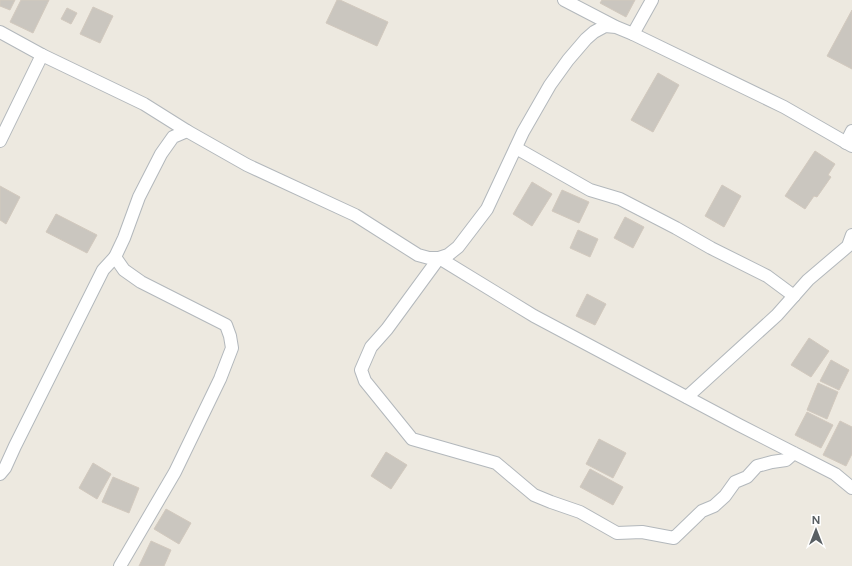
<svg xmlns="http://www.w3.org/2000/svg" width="852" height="566" viewBox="0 0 852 566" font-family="Figtree,sans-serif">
<rect width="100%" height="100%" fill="#ede9e0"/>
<g fill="#cac6bf" stroke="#d2c9be">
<path d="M0,0H15L10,10L0,6Z"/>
<path d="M21,0H49L33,33L10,22Z"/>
<path d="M337,0H340L388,22L377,46L326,23Z"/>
<path d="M602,0H635L626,17L600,3Z"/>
<path d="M93,7L113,16L100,43L80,34Z"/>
<path d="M67,8L77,13L71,24L61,19Z"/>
<path d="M852,10V69L827,56Z"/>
<path d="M658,73L679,85L653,132L631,120Z"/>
<path d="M815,151L835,164L828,175L831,177L817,197L814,196L805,209L785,196Z"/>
<path d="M532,182L552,194L532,226L513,214Z"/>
<path d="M722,185L741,196L724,227L705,216Z"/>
<path d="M0,186L20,197L6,224L0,220Z"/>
<path d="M562,190L589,202L579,223L552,211Z"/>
<path d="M56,214L97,235L87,253L46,232Z"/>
<path d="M625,217L644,227L633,248L614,238Z"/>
<path d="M578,230L598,239L590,257L570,248Z"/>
<path d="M587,294L606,304L595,325L576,316Z"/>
<path d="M809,338L829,351L811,377L791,365Z"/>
<path d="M831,360L849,370L839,390L820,381Z"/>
<path d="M818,383L838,392L827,419L807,410Z"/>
<path d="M807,412L833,425L821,448L795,435Z"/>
<path d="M840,421L852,427V454L846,466L823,455Z"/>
<path d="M599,439L626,453L613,478L586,464Z"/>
<path d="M386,452L407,465L391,489L371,476Z"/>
<path d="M93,463L111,474L97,499L79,488Z"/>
<path d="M590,469L623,487L613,505L580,487Z"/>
<path d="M113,477L139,488L129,513L102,502Z"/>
<path d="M166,509L191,523L179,544L154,529Z"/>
<path d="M151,541L171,550L164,566H139Z"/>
</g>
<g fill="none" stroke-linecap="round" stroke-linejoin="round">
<g stroke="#b3b8bc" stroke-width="14">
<g id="street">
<path d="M564,0L614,26"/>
<path d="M0,32L42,55L144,104L187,131L247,165L355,215L418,255L429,258H439L448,255L458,247L487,209L523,132L550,85L568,60L586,39L594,32L605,26L616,27L633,34L784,107L852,146"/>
<path d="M633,34L652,0"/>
<path d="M0,141L42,55"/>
<path d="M846,143L852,131"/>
<path d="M516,148L590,190L620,199L676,228L711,248L767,276L794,296"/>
<path d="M687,397L777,315L808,280L848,246L852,235"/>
<path d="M794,453L786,460L772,462L757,466L747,477L735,482L725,496L714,506L702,511L674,538L642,532L617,533L580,512L551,502L534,495L496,463L412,439L365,381L361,370L371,347L387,329L439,258L534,316L739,425L835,474L852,488"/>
<path d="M0,474L5,468L15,446L103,270L115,257"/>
<path d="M120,566L175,472L220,379L232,348L230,336L226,325L141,282L124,270L115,257L124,238L139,197L161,154L173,137L187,131"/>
</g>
</g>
<use href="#street" stroke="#fff" stroke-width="12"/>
</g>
<g transform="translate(816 530)" stroke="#ffffff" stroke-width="3" paint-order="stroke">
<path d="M0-3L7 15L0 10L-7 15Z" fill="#595f63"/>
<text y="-6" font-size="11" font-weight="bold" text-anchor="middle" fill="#595f63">N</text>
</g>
</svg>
